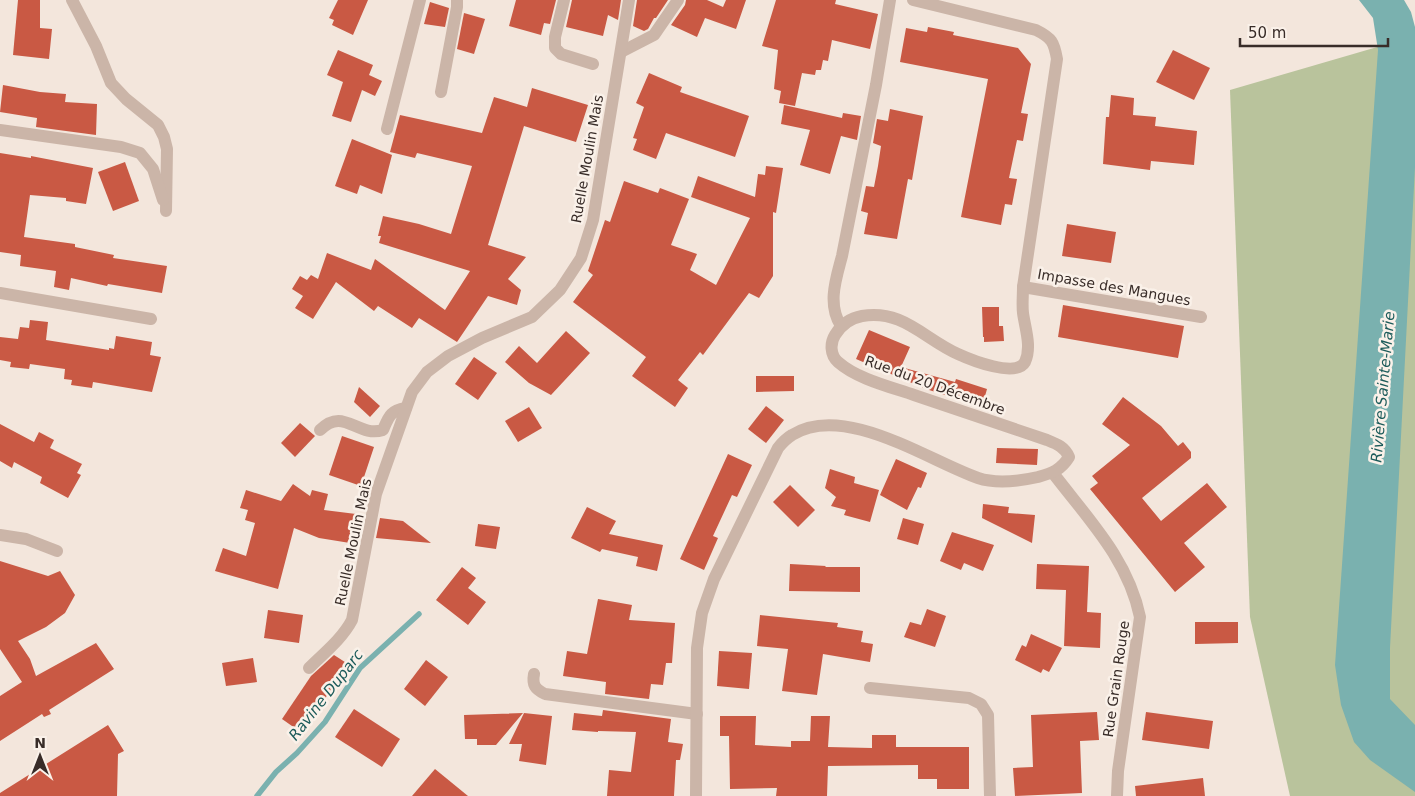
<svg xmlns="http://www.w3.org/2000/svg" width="1415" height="796" viewBox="0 0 1415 796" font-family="'DejaVu Sans',sans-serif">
<rect width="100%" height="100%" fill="#f3e6dc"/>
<path fill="#b9c39c" d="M1415,36V796H1290L1250,617L1230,90Z"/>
<path fill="#7ab1af" d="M1359,0H1404L1411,12L1415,27V167L1390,648V699L1415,725V792L1370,760L1354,742L1341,705L1335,665L1378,50L1373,18Z"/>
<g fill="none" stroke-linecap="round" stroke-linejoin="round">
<path stroke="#7ab1af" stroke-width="5.5" d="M257,796L276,772L297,753L325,722L360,668L419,614"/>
</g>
<g fill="#c95944">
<path d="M18,0H40V28L52,29L49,59L13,55Z"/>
<path d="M338,0H368L353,35L332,25L334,20L329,18Z"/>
<path d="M516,0H556L550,24L544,23L541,35L509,26Z"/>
<path d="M572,0H621L618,20L608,15L603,36L566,27Z"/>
<path d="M637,0H668L656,18H654L648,29L644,31L633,26Z"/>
<path d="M686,0H707L723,7L726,0H746L736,29L705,18L697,37L671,25L685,5Z"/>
<path d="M776,0H836L835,4L878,14L870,49L832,40L828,61L823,60L821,70H816L815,75L802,73L795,106L779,103L781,91L774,89L778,50L762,46Z"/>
<path d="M430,2L449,8L445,27L424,24Z"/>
<path d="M464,13L485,19L474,54L457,49Z"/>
<path d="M928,27L954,32L953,35L1018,48L1031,64L1021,113L1028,114L1023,141L1017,140L1009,178L1017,179L1012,205L1005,204L1001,225L961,217L988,79L900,62L906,28L927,32Z"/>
<path d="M338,50L373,65L369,75L382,81L375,96L362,90L351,122L332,116L343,82L327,75Z"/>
<path d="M1173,50L1210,68L1194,100L1156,82Z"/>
<path d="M649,73L682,87L680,92L749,116L735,157L666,133L656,159L633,150L637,139L633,138L644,107L636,103Z"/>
<path d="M3,85L40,92L66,94L65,102L97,104L96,135L36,127L37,118L0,112Z"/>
<path d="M532,88L588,105L576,142L524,126L488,245L526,257L508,279L521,290L517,305L488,296L457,342L419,318L412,328L378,306L374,311L336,282L313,319L295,308L303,296L292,289L300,276L307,280L311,275L318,279L327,253L371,270L375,259L445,310L470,271L379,243L381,236H378L383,216L419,224L451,234L472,166L417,153L415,158L390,152L400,115L482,133L494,97L527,107Z"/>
<path d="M1111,95L1134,98L1133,115L1156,117L1155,126L1197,131L1194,165L1151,161L1150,170L1103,164L1106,117H1109Z"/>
<path d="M784,105L842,118L843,113L861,116L857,140L841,136L830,174L800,165L810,130L781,124Z"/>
<path d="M890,109L923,116L912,180L908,179L897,239L864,234L868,213L861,211L866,186L874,187L878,166L881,146L873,143L877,119L888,121Z"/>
<path d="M352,139L392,155L382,194L360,185L357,194L335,186Z"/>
<path d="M0,153L31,158V156L93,168L86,204L66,201V198L30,195L24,237L75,244V247L114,255L113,258L167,266L162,293L108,284L107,286L71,278L69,290L54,287L56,271L20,266L21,255L0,252Z"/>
<path d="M125,162L139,201L113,211L98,172Z"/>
<path d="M766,166L783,168L776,213L773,212V276L759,298L749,293L703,355L700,352L678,380L688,388L675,407L632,376L646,357L573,302L593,275L588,271L605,220L610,222L624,181L658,193L660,188L689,199L671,245L697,254L690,270L716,285L750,218L691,197L698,176L755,197L758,174L765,175Z"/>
<path d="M1067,224L1116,232L1111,263L1062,256Z"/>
<path d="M1063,305L1184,326L1178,358L1058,337Z"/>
<path d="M982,307H999V326H1003L1004,341L984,342V337H983Z"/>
<path d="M30,320L48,322L46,340L109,350V348L114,349L116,336L152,342L150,355L161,357L152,392L93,382L92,388L71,385L72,380L64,379L65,369L30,364L29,369L10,367L11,362L0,360V337L18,339L20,327L29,328Z"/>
<path d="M869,330L910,347L901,367L955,382L956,379L987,389L982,407L926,389L856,359Z"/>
<path d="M566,331L590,353L551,395L529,383L505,362L519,346L537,363Z"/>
<path d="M474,357L497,373L478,400L455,384Z"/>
<path d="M756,376H794V391L756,392Z"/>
<path d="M359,387L380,406L370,417L354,402Z"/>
<path d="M1123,397L1161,426L1178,446L1183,442L1191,452V458L1142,498L1161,521L1207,483L1227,507L1184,543L1205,567L1175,592L1090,489L1098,483L1092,476L1130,445L1102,424Z"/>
<path d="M766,406L784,420L766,443L748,429Z"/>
<path d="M529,407L542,428L518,442L505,421Z"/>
<path d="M300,423L315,436L295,457L281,443Z"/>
<path d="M0,424L34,442L39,432L54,440L50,448L82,464L77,473L81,475L68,498L40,483L42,477L14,462L12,468L0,461Z"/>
<path d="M342,436L374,447L361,486L329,475Z"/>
<path d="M997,448L1038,449L1037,465L996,463Z"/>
<path d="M728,454L752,465L737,497L732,495L713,536L718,538L704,570L680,559Z"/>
<path d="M896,459L927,473L921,488L918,487L907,510L880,495Z"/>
<path d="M830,469L855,477L854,483L879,490L870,522L844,515L846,510L831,506L836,497L825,488Z"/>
<path d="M293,484L310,496L312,490L328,494L324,510L364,515L360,536H350V543L319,538L294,528L278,589L215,571L223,548L246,556L255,523L245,520L248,510L240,508L246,490L281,501Z"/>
<path d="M790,485L815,510L798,527L773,502Z"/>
<path d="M983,504L1009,507L1008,513L1035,515L1032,543L982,518Z"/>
<path d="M587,507L616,521L609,534L663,545L657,571L636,566L638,557L602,549L600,552L571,538Z"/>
<path d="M380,518L403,521L431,543L376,538Z"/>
<path d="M903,518L924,524L918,545L897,539Z"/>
<path d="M478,524L500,527L496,549L475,546Z"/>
<path d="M952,532L994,545L983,571L964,563L961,570L940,561Z"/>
<path d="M0,561L48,576L60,571L75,595L65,613L46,627L18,641L30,659L36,676L96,643L114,669L49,710L51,714L44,717L42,714L0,741V696L22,682L0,649Z"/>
<path d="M790,564L826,566L825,567H860V592L789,591Z"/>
<path d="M1037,564L1089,566L1087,612L1101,613L1100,648L1064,646L1066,590L1036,589Z"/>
<path d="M462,567L476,578L468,588L486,602L468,625L436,600Z"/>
<path d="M598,599L632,605L629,620L675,623L672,663H666L663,685L651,684L649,699L605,694L606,682L563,676L567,651L587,654Z"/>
<path d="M927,609L946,616L935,647L904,637L910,622L921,625Z"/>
<path d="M268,610L303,615L299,643L264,638Z"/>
<path d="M760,615L838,623L837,627L863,631L861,642L873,644L870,662L823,654L817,695L782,691L788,649L757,646Z"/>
<path d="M1195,622H1238V643L1195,644Z"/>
<path d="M1031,634L1062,648L1049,672L1043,669L1041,673L1015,660L1022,645L1026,647Z"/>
<path d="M719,651L752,653L749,689L717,686Z"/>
<path d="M334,655L348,664L302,733L282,719L311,676Z"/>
<path d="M253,658L257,682L226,686L222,663Z"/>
<path d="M426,660L448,677L425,706L404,689Z"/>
<path d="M354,709L400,739L382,767L335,737Z"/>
<path d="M603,710L671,719L668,742L683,744L680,760H676L674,796H607L609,770L631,772L636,732L598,731V732L572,730L574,713L602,716Z"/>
<path d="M1097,712L1099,740L1080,741L1082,793L1015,796L1013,768L1033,767L1031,715Z"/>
<path d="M1146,712L1213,721L1209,749L1142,740Z"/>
<path d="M523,713L496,745H477V739H465L464,715Z"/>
<path d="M524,713L552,716L546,765L519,761L522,744H509Z"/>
<path d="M720,716H756L755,745L791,747V741H810L811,716H830L828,747L872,748V735H896V747H969V789H937V779H918V765L828,766L827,796H776L777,788L730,789L729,736H720Z"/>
<path d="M108,725L124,751L118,754L117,796H0V793Z"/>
<path d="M435,769L468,796H412Z"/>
<path d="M1203,778L1205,796H1136L1135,786Z"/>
</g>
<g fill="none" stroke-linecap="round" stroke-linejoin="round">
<g stroke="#cbb5a8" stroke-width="12">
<path d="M72,0L96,46L111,83L126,99L158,125L164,137L167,149L166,211"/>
<path d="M564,0L555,37V48L561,54L593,64"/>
<path d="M621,52L654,35L678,0"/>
<path d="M441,92L457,7V0"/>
<path d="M387,129L420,0"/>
<path d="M0,130L121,147L140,153L153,169L163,200"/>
<path d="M1023,287L1201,317"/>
<path d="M0,293L151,319"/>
<path d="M841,326C827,304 836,279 842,256L876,85L890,0"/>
<path d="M320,430C344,406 357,438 383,430C389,416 390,411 406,408"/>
<path d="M1053,473C1088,519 1128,559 1140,617L1118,771L1117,796"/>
<path d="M0,535L26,539L57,551"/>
<path d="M309,668C324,653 342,639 352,620L376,494L412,392L427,372L448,356L482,338L532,317L560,290L581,258L593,220L629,0"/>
<path d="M534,674C532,685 535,689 545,694L697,714"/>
<path d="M870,688L969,698L981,704L988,715L990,796"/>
<path d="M696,796L697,648L702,613L714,579L778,448C782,443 787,438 792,435C844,402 929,461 978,478C996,484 1020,481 1038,477C1052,473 1061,470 1069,457C1065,447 1057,444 1047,440C1003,425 959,410 914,395C891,387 857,379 838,362C830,355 830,343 835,335C841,325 851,318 862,316C903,309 924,339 958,354C971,360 1016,378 1025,362C1032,347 1025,328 1023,313C1022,305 1023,295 1023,287L1057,59C1054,42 1052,38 1036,30L913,0"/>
</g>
</g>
<g text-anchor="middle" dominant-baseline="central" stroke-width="5" stroke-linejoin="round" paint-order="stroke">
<g font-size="14" fill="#382c28" stroke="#faf1e9">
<text transform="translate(587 159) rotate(-80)">Ruelle Moulin Mais</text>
<text transform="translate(1114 287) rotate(10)">Impasse des Mangues</text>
<text transform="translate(935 385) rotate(20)">Rue du 20 Décembre</text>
<text transform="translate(353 542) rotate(-78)">Ruelle Moulin Mais</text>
<text transform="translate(1116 679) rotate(-82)">Rue Grain Rouge</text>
</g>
<g font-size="15" font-style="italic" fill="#1c5b5a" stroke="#faf1e9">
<text transform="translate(1383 387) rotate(-85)">Rivière Sainte-Marie</text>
<text transform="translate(326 695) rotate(-52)">Ravine Duparc</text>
</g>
</g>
<g transform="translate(40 756)" stroke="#faf1e9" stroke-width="4" paint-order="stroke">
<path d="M0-4L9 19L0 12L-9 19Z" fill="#382c28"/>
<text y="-8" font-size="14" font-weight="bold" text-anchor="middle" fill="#382c28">N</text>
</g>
<path d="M1240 38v8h148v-8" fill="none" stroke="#382c28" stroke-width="2.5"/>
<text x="1248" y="38" font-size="15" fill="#382c28" stroke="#faf1e9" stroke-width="4" paint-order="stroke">50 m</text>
</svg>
